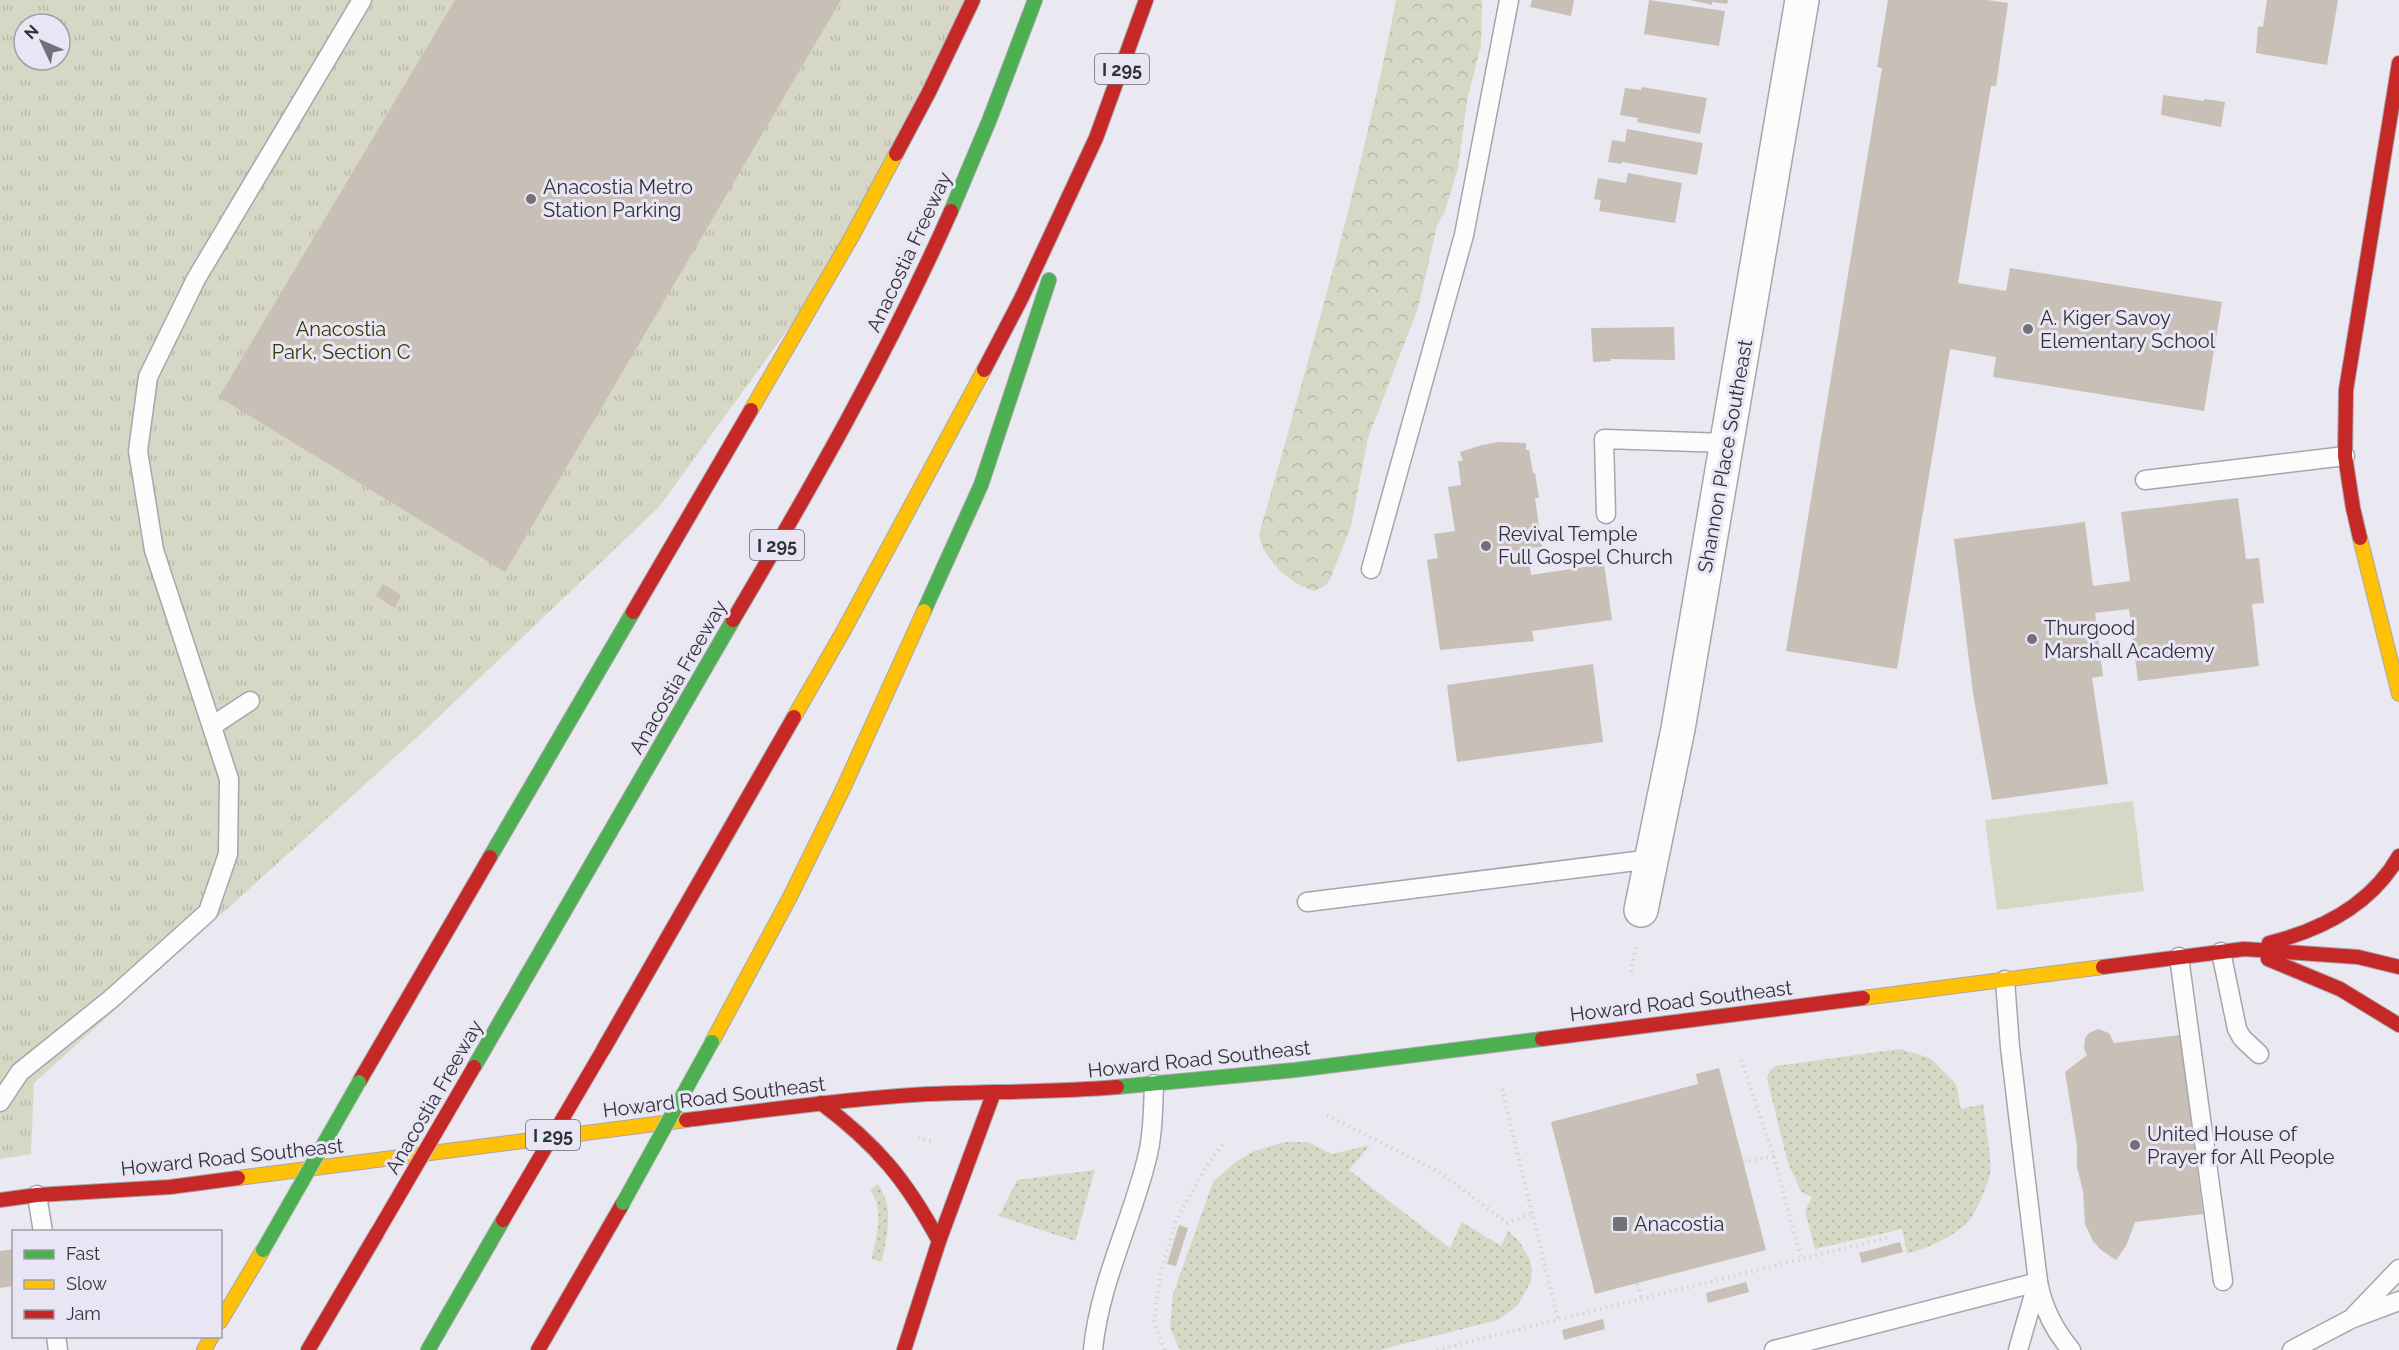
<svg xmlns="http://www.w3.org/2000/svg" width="2399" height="1350" viewBox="0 0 2399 1350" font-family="Raleway,sans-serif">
<defs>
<pattern id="grass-dots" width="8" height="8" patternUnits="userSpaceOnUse" patternTransform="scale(1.5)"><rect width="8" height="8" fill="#d6d8c5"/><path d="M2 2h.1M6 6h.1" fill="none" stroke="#b8baaa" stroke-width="1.8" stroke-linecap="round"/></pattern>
<pattern id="forest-crowns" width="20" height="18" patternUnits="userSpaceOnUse" patternTransform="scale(1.5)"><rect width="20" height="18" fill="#d6d8c5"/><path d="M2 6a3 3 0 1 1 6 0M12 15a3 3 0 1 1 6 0" fill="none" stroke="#b8baaa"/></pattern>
<pattern id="park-tufts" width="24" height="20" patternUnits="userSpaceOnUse" patternTransform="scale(1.5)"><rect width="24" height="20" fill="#d6d8c5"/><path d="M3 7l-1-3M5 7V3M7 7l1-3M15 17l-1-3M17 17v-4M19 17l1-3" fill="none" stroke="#b8baaa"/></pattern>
</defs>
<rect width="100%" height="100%" fill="#eae8f0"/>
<g fill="url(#grass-dots)">
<path d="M1900,1049L1930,1058L1956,1084L1961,1109L1983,1104C1985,1122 1992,1157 1990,1174C1989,1183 1975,1214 1969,1221C1956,1235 1926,1250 1907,1253L1902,1229L1815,1249L1805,1211L1812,1197L1801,1192L1787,1160L1767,1078L1770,1070L1776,1066Z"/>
<path d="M1285,1142H1307L1332,1154L1370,1145L1349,1170L1450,1248L1462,1222L1501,1246L1508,1231L1519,1241L1530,1260L1532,1270L1531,1281L1518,1305L1498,1320L1379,1350H1180L1170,1328L1173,1294L1213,1182L1237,1161L1254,1151Z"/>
<path d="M1095,1170L1075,1241L999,1216L1017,1180Z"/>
<path d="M878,1184C895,1209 887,1234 882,1262L872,1259C876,1237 885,1209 870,1190Z"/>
</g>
<path fill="url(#forest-crowns)" d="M1396,0H1482L1481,45L1467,101L1458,168L1445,211L1437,226L1418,308L1368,438L1351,526L1331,577L1326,585L1315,591C1290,585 1264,560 1259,535C1309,358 1361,181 1396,0Z"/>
<path fill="url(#park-tufts)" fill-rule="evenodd" d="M0,0H975L847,248L659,507L424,731L34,1083L31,1154L0,1159ZM24,24H60V60H24Z"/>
<path fill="#d6d8c5" d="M2133,801L2144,891L1997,910L1985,820Z"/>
<g fill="#c8bfb7">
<path d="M455,0H841L505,572L219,397Z"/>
<path d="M1532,0H1574L1571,16L1530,7Z"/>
<path d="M1649,0L1725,11L1719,46L1644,34Z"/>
<path d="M1690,0H1728L1727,4L1712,2V5Z"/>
<path d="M1888,0H1987L2008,3L1996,86H1991L1958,283L2006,291L2010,268L2222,302L2204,411L1993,377L1996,357L1950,349L1897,669L1786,651L1882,68L1877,67Z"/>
<path d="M2267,0H2338L2327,65L2256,53L2258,26L2263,27Z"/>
<path d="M1642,87L1707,98L1700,134L1637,122L1638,118L1620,115L1625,88L1641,90Z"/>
<path d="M2163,95L2204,101V99L2225,102L2221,127L2161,115Z"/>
<path d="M1627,129L1703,143L1697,175L1622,162V164L1608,162L1612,140L1625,142Z"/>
<path d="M1628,173L1682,183L1675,223L1599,211L1601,200L1594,199L1598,178L1626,183Z"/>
<path d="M1674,327L1675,360L1611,359V361L1593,362L1591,328Z"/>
<path d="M1499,442L1526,443V450H1529L1533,473H1535L1539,498H1535L1542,547L1527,548L1531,575L1604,564L1612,620L1532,631L1534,641L1440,650L1427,560L1438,558L1434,534L1455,531L1448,487L1461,485L1458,461H1463L1460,452L1482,445Z"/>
<path d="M2238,498L2246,559L2259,558L2264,603L2252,604L2259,666L2138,681L2129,609L2095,613L2103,676L2092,678L2108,784L1992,800L1973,693L1954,539L2085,522L2093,586L2130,581L2121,512Z"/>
<path d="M383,584L401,595L395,608L376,596Z"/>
<path d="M1593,664L1603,742L1457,762L1447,685Z"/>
<path d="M2098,1029L2109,1033L2114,1043L2180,1035L2203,1214L2135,1222L2126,1246L2116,1260L2101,1250L2093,1241L2085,1224L2083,1191L2077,1167V1146L2065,1072L2087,1055L2084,1048L2085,1038L2089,1033Z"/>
<path d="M1719,1068L1766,1250L1595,1294L1551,1122L1698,1084L1696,1074Z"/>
<path d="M1179,1225L1188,1228L1176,1266L1167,1264Z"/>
<path d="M1900,1242L1903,1252L1862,1263L1859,1253Z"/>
<path d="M14,1249V1286L0,1288V1251Z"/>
<path d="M1746,1282L1749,1292L1708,1303L1706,1293Z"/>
<path d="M1603,1319L1605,1329L1564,1340L1562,1330Z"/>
</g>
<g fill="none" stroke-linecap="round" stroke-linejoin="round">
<g stroke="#a7a5ac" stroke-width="21">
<g id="lane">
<path d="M2145,480L2345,456"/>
<path d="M1606,514L1604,439L1727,443"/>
<path d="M1371,569L1464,235L1509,0"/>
<path d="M212,726L250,701"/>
<path d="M1307,902L1652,859"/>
<path d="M2221,952L2237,1029L2242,1038L2259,1054"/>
<path d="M2179,957L2223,1281"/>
<path d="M2005,980L2010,1047L2038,1282C2043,1308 2054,1330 2071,1350"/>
<path d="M0,1102L20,1072L111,999L208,912L228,854L229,779L154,550L138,451L148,377L196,279L362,0"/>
<path d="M37,1195L43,1232"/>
<path d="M2354,1316L2399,1269"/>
<path d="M56,1336L58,1350"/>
<path d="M1093,1350C1099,1285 1130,1225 1146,1162C1153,1137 1153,1110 1154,1084"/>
<path d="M1774,1350L2038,1282"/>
<path d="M2018,1350L2037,1284"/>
<path d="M2292,1350L2351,1319L2399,1301"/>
</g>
</g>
<g stroke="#a7a5ac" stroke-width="36">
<path id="street" d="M1641,910L1678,729L1802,0"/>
</g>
<g stroke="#a7a5ac" stroke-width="16">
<g id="fast">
<path d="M951,211L989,121L1035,0"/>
<path d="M924,611L981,485L1049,280"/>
<path d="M490,857L633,612"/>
<path d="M474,1067L733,620"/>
<path d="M1117,1087L1295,1070L1542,1039"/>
<path d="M428,1350L503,1220"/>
</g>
</g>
<g stroke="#a7a5ac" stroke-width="16">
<g id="slow">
<path d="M751,410L851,238L896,154"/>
<path d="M2360,538L2399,694"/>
<path d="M794,717L844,630L984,370"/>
<path d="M1863,998L2103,967"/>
<path d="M712,1042L790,897L843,789L924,611"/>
<path d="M238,1178L686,1120"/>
<path d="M220,1322L263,1250"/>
<path d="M204,1350L212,1336"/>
</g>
</g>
<g stroke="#a7a5ac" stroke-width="16">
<g id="jam">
<path d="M896,154L929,92L973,0"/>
<path d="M984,370L1021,299L1096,138L1146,0"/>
<path d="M2360,538L2353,508L2345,456L2346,390L2399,63"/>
<path d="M633,612L751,410"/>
<path d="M733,620C812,486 888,353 951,211"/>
<path d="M2269,943C2322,930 2371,905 2399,856"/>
<path d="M2268,959L2340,989L2399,1025"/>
<path d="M2103,967L2244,949L2358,957L2399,967"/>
<path d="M1542,1039L1863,998"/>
<path d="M603,1050L794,717"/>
<path d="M359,1082L490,857"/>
<path d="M821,1103C877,1145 906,1180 939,1241"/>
<path d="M686,1120C761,1111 836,1100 912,1095C980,1091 1048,1093 1117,1087"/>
<path d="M0,1200L37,1195L170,1187L238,1178"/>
<path d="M308,1350L377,1233"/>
<path d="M538,1350L623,1203"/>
<path d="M904,1350L939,1241L994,1092"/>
</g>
</g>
<g stroke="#d4d3d6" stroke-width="4" stroke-dasharray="1.5 4.5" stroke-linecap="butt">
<path d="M1631,972L1636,944"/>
<path d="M1741,1060L1774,1156L1801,1259"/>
<path d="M1502,1089L1558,1320"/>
<path d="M1327,1115L1441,1173L1507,1223L1533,1213"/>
<path d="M918,1137L933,1142"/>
<path d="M1743,1162L1774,1156"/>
<path d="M1637,1284L1642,1299"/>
<path d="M1165,1350L1154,1322L1161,1271L1176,1221L1204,1170L1223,1144"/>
<path d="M1437,1350L1890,1237"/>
</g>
<use href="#lane" stroke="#fcfcfd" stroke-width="18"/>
<use href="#street" stroke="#fcfcfd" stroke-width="33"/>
<use href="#fast" stroke="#4caf50" stroke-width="14"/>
<use href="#slow" stroke="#ffc107" stroke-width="14"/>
<use href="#jam" stroke="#c62828" stroke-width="14"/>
<g stroke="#c7c6ca" stroke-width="16" stroke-linecap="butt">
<g id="fast-bridge">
<path d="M623,1203L712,1042"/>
<path d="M263,1250L359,1082"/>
</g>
</g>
<g stroke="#c7c6ca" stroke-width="16" stroke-linecap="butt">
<g id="jam-bridge">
<path d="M503,1220L603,1050"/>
<path d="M377,1233L474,1067"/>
</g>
</g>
<use href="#fast-bridge" stroke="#4caf50" stroke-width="14"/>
<use href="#jam-bridge" stroke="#c62828" stroke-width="14"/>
</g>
<g fill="#727178" stroke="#e8e5f4" stroke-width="2">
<circle cx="531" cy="199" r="6"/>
<circle cx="2028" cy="329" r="6"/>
<circle cx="1486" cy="546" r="6"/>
<circle cx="2032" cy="639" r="6"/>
<circle cx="2135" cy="1145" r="6"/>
<rect x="1612" y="1216" width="16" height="16" rx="3"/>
</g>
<g text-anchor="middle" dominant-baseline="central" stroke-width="6" stroke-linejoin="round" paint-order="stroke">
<g fill="#e8e5f4" stroke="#696770" stroke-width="1.5">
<rect x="1095" y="54" width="54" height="30" rx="4.5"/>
<rect x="750" y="530" width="54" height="30" rx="4.5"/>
<rect x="526" y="1120" width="54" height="30" rx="4.5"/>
</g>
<g font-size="18" font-weight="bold" fill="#323137">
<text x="1122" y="69">I 295</text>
<text x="777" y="545">I 295</text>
<text x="553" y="1135">I 295</text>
</g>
<g font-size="20" fill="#323137" stroke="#e8e5f4" text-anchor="start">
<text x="543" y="187">Anacostia Metro<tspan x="543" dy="23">Station Parking</tspan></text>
<text x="2040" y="318">A. Kiger Savoy<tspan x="2040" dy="23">Elementary School</tspan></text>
<text x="1498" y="534">Revival Temple<tspan x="1498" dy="23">Full Gospel Church</tspan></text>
<text x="2044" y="628">Thurgood<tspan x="2044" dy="23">Marshall Academy</tspan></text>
<text x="2147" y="1134">United House of<tspan x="2147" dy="23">Prayer for All People</tspan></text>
<text x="1634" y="1224">Anacostia</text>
</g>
<g font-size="20" fill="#323137" stroke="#e8e5f4">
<text transform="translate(909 252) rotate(-65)">Anacostia Freeway</text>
<text transform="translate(1725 456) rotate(-80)">Shannon Place Southeast</text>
<text transform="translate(678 677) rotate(-60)">Anacostia Freeway</text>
<text transform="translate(1681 1001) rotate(-7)">Howard Road Southeast</text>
<text transform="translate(1199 1059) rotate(-6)">Howard Road Southeast</text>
<text transform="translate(434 1097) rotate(-60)">Anacostia Freeway</text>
<text transform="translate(714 1097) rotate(-7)">Howard Road Southeast</text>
<text transform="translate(232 1157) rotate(-6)">Howard Road Southeast</text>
</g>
<g font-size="20" fill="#373902" stroke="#e8e5f4">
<text x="341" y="329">Anacostia<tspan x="341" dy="23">Park, Section C</tspan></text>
</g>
</g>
<rect x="12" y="1230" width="210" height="108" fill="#e8e5f4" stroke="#9f9da8" stroke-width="1.5"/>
<rect x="24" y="1250" width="30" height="9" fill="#4caf50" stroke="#9f9da8" stroke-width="1.5"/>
<text x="66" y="1260" font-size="18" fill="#323137">Fast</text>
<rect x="24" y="1280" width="30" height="9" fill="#ffc107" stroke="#9f9da8" stroke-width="1.5"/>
<text x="66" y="1290" font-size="18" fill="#323137">Slow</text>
<rect x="24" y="1310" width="30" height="9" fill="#c62828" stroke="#9f9da8" stroke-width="1.5"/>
<text x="66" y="1320" font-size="18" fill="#323137">Jam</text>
<g transform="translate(42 42) rotate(314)"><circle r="28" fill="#e8e5f4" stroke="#9f9da8" stroke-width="1.5"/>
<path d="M0-4.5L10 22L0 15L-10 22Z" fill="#727178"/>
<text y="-9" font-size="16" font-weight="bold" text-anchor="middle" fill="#323137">N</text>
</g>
</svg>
